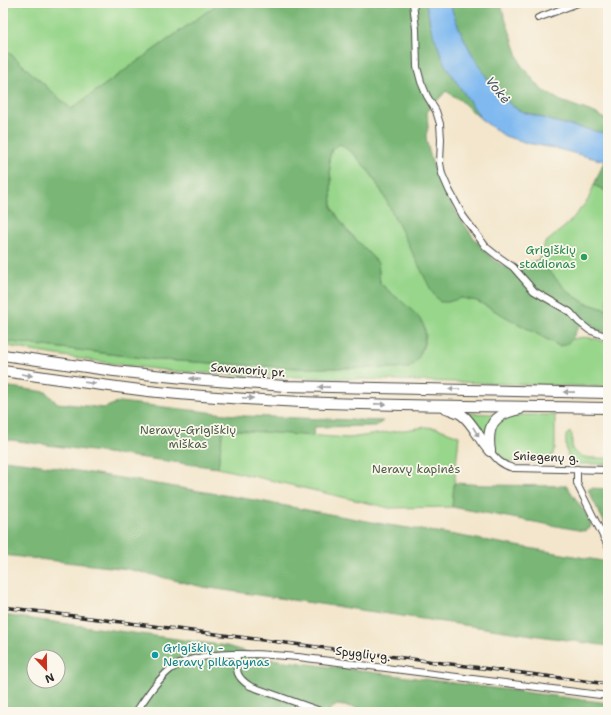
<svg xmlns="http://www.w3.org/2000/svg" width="611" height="715" viewBox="0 0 611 715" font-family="'Shantell Sans',sans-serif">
<rect width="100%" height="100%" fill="#fbf7ec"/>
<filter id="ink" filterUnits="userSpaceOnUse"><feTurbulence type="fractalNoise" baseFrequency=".025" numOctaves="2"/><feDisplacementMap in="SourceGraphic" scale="8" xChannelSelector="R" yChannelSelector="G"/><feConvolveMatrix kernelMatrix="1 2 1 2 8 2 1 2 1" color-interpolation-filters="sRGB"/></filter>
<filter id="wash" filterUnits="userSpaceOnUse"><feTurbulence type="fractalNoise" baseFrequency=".012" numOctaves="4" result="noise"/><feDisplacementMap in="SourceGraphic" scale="16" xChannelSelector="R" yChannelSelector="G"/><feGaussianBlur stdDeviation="0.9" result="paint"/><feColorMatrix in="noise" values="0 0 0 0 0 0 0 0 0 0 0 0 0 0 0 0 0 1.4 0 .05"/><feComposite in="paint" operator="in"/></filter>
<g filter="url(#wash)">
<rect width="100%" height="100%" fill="#f3e6cc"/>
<g fill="#98d68b" stroke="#62805b">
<path d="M3,3H219L71,109L3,47Z"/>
<path d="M340,144L355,155L371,174L383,194L396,219L448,302L461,297L477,301L559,346C567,345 567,342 573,339C586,335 596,339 608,343V387L236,375L172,371L129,366L37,352L9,346L3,344V341L160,360L298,368H409C419,361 424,347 426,335L391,293L380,283L378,263L345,228L332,208L331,181L329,159L332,149Z"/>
<path d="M594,185L608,192V310L585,303L568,292L539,260L544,244L568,224L588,200Z"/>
<path d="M466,413L495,414L484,440Z"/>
<path d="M512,415H555V449L552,456L547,460L540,462H508L499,455L494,446L495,425Z"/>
<path d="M425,427L437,428L459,436L452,507L389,508L218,468L222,429L349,438Z"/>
<path d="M570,432L572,435V449C580,460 595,458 608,458V464H574C565,457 566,446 566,435Z"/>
</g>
<g fill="#7ab777" stroke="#527151" fill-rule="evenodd">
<path d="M219,3H426L431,28L464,93L482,120L460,100L446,91L427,112C427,117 428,122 428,127C428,130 426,133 426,136C426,142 432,162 434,169C444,194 483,264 510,268C521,270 529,261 539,260L568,292L585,303L608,310V334L583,324C571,331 577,343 559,346L477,301L461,298L448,302H440L432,292L383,194L371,174L355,155L340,144L332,149L329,159L331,181L332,208L345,228L378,263L380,283C391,294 417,311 423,324C427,332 425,341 422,348C419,357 416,364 409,368H298L160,360L3,341V47L71,109Z"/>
<path d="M450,3H500L521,65L541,89L561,101L595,113L608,121V134C583,128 558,124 534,115C529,113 522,112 517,109C491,95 457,32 450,3Z"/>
<path d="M604,162H608V192L594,185Z"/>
<path d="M3,386L46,392L57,403L104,408L119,402L244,416L383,421L376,426L315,427L313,436L223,429L218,468L3,439Z"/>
<path d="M3,460L29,463L254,500L388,525L443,533L608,562V646L203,587L128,569L3,555Z"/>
<path d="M454,483L486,485L567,486L591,522L590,528L584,531L452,507Z"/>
<path d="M591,488L608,489V530L588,490Z"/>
<path d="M3,615L227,646L270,659L608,703V712H388L337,705L329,710L330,712H3ZM34,657H58V681H34Z"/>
</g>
<path fill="#7fb9f0" stroke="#55728e" d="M426,3H450C457,31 491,95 517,109C522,112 529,114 534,115C558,124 583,128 608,134V162L554,148L527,143L505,136L482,120L445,65L431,28Z"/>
</g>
<g filter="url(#ink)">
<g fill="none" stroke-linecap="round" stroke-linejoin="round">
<g stroke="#494743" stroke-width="8">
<g id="minor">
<path d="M413,3L416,29L417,67L421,82L427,96L436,111L440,124L441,139L440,163L442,174L449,190L463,216L486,247L496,255L513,267L534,291L570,312L579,322L589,330L608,337"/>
<path d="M538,18L578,3"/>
<path d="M490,451C497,460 502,465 513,468L608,470"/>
<path d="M577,469V483L579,488L608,546"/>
<path d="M237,654C236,672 236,677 250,686L323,712"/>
<path d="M136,712C146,697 157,680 171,669C199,648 264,654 298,657L608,696"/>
</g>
</g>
<g stroke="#494743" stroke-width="12">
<g id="trunk">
<path d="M3,355L114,371L204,380L285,386L608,393"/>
<path d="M3,371C51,378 100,385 148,391C300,407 455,405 608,408"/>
<path d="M446,408C451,410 456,411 461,414C474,423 479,440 490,451"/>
<path d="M490,451C486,425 494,414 520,409"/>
</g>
</g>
<use href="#minor" stroke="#fff" stroke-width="6"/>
<use href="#trunk" stroke="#fff" stroke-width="10"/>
<g stroke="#2b2b2b" stroke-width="3.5">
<path id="rail" d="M3,607L608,684"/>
</g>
<use href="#rail" stroke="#fbf7ec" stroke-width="2" stroke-dasharray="6" stroke-linecap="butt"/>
</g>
<defs><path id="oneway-solid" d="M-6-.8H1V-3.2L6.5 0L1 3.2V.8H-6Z"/></defs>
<g fill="#a0a0a0">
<use href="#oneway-solid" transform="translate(27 375) rotate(9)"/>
<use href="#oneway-solid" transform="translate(195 379) rotate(-174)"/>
<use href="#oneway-solid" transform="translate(90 383) rotate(7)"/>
<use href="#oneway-solid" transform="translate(324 387) rotate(-179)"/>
<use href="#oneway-solid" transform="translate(454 389) rotate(-179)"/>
<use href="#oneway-solid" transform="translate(569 392) rotate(-179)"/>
<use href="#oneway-solid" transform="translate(248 398) rotate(3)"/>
<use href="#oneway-solid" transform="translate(380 404) rotate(1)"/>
<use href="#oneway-solid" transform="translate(476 432) rotate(59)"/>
</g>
</g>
<circle fill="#2e9e5b" stroke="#fbf7ec" stroke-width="1.5" cx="584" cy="257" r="4"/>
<circle fill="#0f9aa8" stroke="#fbf7ec" stroke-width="1.5" cx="155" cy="655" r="4"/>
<g text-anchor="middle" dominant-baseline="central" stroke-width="3.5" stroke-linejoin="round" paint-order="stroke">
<g font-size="12" fill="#27864d" stroke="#fbf7ec" text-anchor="end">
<text x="576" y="250">Grigiškių<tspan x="576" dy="14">stadionas</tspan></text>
</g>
<g font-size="12" fill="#2b2b2b" stroke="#fbf7ec">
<text transform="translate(248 370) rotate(4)">Savanorių pr.</text>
<text transform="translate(546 457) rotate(2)">Sniegenų g.</text>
<text transform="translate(363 654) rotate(7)">Spyglių g.</text>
</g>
<g font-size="12" fill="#4c5e48" stroke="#fbf7ec">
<text x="188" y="430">Neravų-Grigiškių<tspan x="188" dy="14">miškas</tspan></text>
<text x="416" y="469">Neravų kapinės</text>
</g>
<g font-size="12" fill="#0d838f" stroke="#fbf7ec" text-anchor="start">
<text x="163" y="648">Grigiškių -<tspan x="163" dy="14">Neravų pilkapynas</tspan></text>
</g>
<g font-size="13" font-style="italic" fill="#445666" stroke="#fbf7ec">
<text transform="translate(498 90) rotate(51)">Vokė</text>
</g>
</g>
<rect width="611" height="715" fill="none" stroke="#fbf7ec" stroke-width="16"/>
<g transform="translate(46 669) rotate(158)"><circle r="19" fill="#fbf7ec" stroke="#a8a59f"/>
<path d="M0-3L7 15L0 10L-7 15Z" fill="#c8321e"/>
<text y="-6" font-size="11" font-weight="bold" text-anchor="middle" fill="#2b2b2b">N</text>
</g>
</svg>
